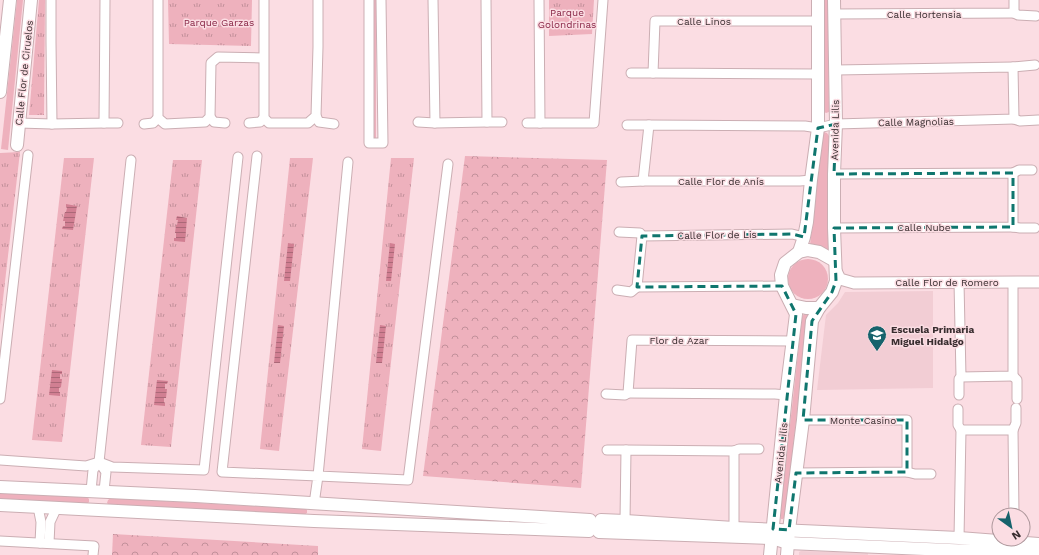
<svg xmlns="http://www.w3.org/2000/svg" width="1039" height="555" viewBox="0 0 1039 555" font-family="'Work Sans',sans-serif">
<defs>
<pattern id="forest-crowns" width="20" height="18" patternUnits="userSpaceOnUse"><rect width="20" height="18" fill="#eeb1bd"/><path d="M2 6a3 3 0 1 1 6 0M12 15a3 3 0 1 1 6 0" fill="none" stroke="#c2909a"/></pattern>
<pattern id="park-tufts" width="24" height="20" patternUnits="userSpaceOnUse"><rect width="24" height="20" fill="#eeb1bd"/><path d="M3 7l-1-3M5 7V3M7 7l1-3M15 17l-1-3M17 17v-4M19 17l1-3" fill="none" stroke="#c2909a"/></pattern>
<pattern id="water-rules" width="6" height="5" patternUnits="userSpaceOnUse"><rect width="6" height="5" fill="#d17f92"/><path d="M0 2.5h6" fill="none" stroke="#ab6878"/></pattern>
</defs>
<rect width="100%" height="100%" fill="#fbdde3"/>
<g fill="#f2cdd4">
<path d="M933,291V388L817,390L826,315L838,303L845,292Z"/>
<path d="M801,551L868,553V555H799V552Z"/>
</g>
<g fill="#eeb1bd">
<path d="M17,0H23L8,150L1,149Z"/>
<rect x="374" y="0" width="2" height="141"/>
<path d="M823,0H828L829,112L826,113L823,111Z"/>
<path d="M824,132L827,133L829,136V247L827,252C822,246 817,245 810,245L822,134Z"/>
<circle cx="808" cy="279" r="20"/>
<path d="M804,314H807L808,319L785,516L783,519H781L780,515L802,317Z"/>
<path d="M0,492L87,497L89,499V502L87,504L0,499Z"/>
<path d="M111,498L306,509L307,510V513L304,515L109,505L107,503L108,500Z"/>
</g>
<g fill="url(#forest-crowns)">
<path d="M465,156L607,160L581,488L423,476Z"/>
<path d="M113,534L318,546V555H112Z"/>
</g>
<g fill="url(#park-tufts)">
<path d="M39,0H45L44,115H29Z"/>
<path d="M168,0H252L251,46L169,44Z"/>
<path d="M549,0H594L592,34L549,36Z"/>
<path d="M20,152L0,325V153Z"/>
<path d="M64,158H94L62,442L32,440Z"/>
<path d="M290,158H313L279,451L260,449Z"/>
<path d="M391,158H414L381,451L362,449Z"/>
<path d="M173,160H202L171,447L141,445Z"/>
</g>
<g fill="url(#water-rules)">
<path d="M66,204L77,206L73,230L62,229L63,226H65V221H63L65,212H66L67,208L66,207Z"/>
<path d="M177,216L187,218L185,242L174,241V238H176V233H175L176,225H177L178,220H176Z"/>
<path d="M288,243L294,244L290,281H284Z"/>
<path d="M390,243L395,244L391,281H386Z"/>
<path d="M278,325L284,326L280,363H274Z"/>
<path d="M380,325L386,326L382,363H376Z"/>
<path d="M52,370L62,371V374H60V379H62L61,387L59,388V392H60V396L49,395Z"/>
<path d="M157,380L168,381L167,384H165V389H167L166,398H164V402L165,403V406L154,405Z"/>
</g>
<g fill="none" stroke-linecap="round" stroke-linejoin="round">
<g stroke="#cbaeb3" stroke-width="11">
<g id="minor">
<path d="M51,0V42L52,124L104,123L105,0"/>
<path d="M158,0V118L165,124L205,122L210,117L211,63L218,57L263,58"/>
<path d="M264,0V118L269,123H308L316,116L318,47V0"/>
<path d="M369,0V143H383L381,0"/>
<path d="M433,0L435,123L487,122L486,0"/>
<path d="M539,0L540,123H594L603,0"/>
<path d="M1014,13L1018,15L1036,16"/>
<path d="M834,14L1014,13V0"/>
<path d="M1013,67L1035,65"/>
<path d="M631,73H653"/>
<path d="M818,74L653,73L655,21H818"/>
<path d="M316,116L319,122L334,124"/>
<path d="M210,117L214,122L225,123"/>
<path d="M1014,119L1020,121L1038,120"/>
<path d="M418,122L435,123"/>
<path d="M487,122H502"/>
<path d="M19,123L52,124"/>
<path d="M104,123H118"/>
<path d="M249,123L260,122L264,118"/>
<path d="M527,123H540"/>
<path d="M144,124L153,123L158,118"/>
<path d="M627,125H649"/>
<path d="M257,156L222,472L318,476L315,497L316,504"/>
<path d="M348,162L318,476L408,480L448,164"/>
<path d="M1013,173L1019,170H1032"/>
<path d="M834,174L1013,173V227L834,228"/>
<path d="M811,180L800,181H643L649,125L805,126L818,128L836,124L1014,119L1013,67L836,70"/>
<path d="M621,182L643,181"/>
<path d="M1013,227L1020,228H1035"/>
<path d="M619,232L640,233L642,236"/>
<path d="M959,282L961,377L1013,376V282"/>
<path d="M782,286L637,287L642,236L792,234L804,237"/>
<path d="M617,290L631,292L637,287"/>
<path d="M1013,376L1017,380V399"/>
<path d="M606,394L625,395L628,393"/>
<path d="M786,395L775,394L628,393L632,340L792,341"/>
<path d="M959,395V379L961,377"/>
<path d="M0,399L28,155"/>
<path d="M958,409V425L961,430"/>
<path d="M1013,430L1016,423V408"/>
<path d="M607,450H626"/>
<path d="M734,451L739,449H759"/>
<path d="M0,460L86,466L99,462L112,467L204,470L238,157"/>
<path d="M99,462L106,472L104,491"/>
<path d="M907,472L915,474H931"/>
<path d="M796,473L907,472V420H803"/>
<path d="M91,491L93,470L99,462L131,160"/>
<path d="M38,507L41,522L40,543"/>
<path d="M625,521L626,450L734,451V528"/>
<path d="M959,538L961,430H1013L1014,515"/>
<path d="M0,541L94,546L93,555"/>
<path d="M49,543L50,522L57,507"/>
</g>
</g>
<g stroke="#cbaeb3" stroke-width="13">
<path id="tertiary" d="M836,271L840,279L854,283L1039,282"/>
</g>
<g stroke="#cbaeb3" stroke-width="14">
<g id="secondary">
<path d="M0,92L10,0"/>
<path d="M17,145L31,0"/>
<path d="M799,252L804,237L807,222L811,180L818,128V0"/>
<path d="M792,305L806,308H819"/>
<path d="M0,487L195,496L590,520L589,531L314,521L0,505"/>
<path d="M1039,544L959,538L734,528L625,521L601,520L599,532L772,538L788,543L1039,554"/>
<path d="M770,555L786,395L796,314L782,286L781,275L785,263L799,252L808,250L819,252L835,261"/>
<path d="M787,555L789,530L803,420L812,321L819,308L832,292L836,281L834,228V174L836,124L834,0"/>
</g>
</g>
<use href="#minor" stroke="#fff" stroke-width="9"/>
<use href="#tertiary" stroke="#fff" stroke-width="11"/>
<use href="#secondary" stroke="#fff" stroke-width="12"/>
</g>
<path fill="none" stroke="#0f766e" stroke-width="3" stroke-dasharray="8 5" stroke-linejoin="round" d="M836,124L834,174L1013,173V227L834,228L836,281L832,292L812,321L803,420H907V472L796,473L789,530L773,529L796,314L782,286L637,287L642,236L792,234L804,237L818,128Z"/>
<defs>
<g id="school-pin" transform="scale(1)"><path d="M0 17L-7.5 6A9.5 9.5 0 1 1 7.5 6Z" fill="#16636c" stroke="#fbdde3"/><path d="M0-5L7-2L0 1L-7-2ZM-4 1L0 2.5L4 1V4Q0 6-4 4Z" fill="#fff"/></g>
</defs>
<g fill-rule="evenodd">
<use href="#school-pin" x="877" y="335"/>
</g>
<g text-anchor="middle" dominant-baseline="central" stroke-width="3" stroke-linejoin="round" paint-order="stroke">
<g font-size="10" fill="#882646" stroke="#fbdde3">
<text x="567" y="12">Parque<tspan x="567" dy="12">Golondrinas</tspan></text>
<text x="219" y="22">Parque Garzas</text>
</g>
<g font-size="10" fill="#382d2f" stroke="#fbdde3">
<text x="924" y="14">Calle Hortensia</text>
<text x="704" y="21">Calle Linos</text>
<text transform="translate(24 73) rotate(-84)">Calle Flor de Ciruelos</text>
<text transform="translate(916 122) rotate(-1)">Calle Magnolias</text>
<text transform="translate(835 130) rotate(-89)">Avenida Lilis</text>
<text x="721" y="181">Calle Flor de Anís</text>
<text x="924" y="227">Calle Nube</text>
<text transform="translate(717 235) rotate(-1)">Calle Flor de Lis</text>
<text x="947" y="282">Calle Flor de Romero</text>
<text x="679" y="340">Flor de Azar</text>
<text x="863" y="420">Monte Casino</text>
<text transform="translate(781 453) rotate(-84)">Avenida Lilis</text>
</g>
<g font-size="10" font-weight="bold" fill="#382d2f" stroke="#fbdde3" text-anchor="start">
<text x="891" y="329">Escuela Primaria<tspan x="891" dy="12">Miguel Hidalgo</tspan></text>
</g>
</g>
<g transform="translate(1011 527) rotate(147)"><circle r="19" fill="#fbdde3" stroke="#ad979b"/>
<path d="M0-3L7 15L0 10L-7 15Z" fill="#16636c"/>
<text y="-6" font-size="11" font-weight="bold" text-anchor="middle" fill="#382d2f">N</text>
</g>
</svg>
